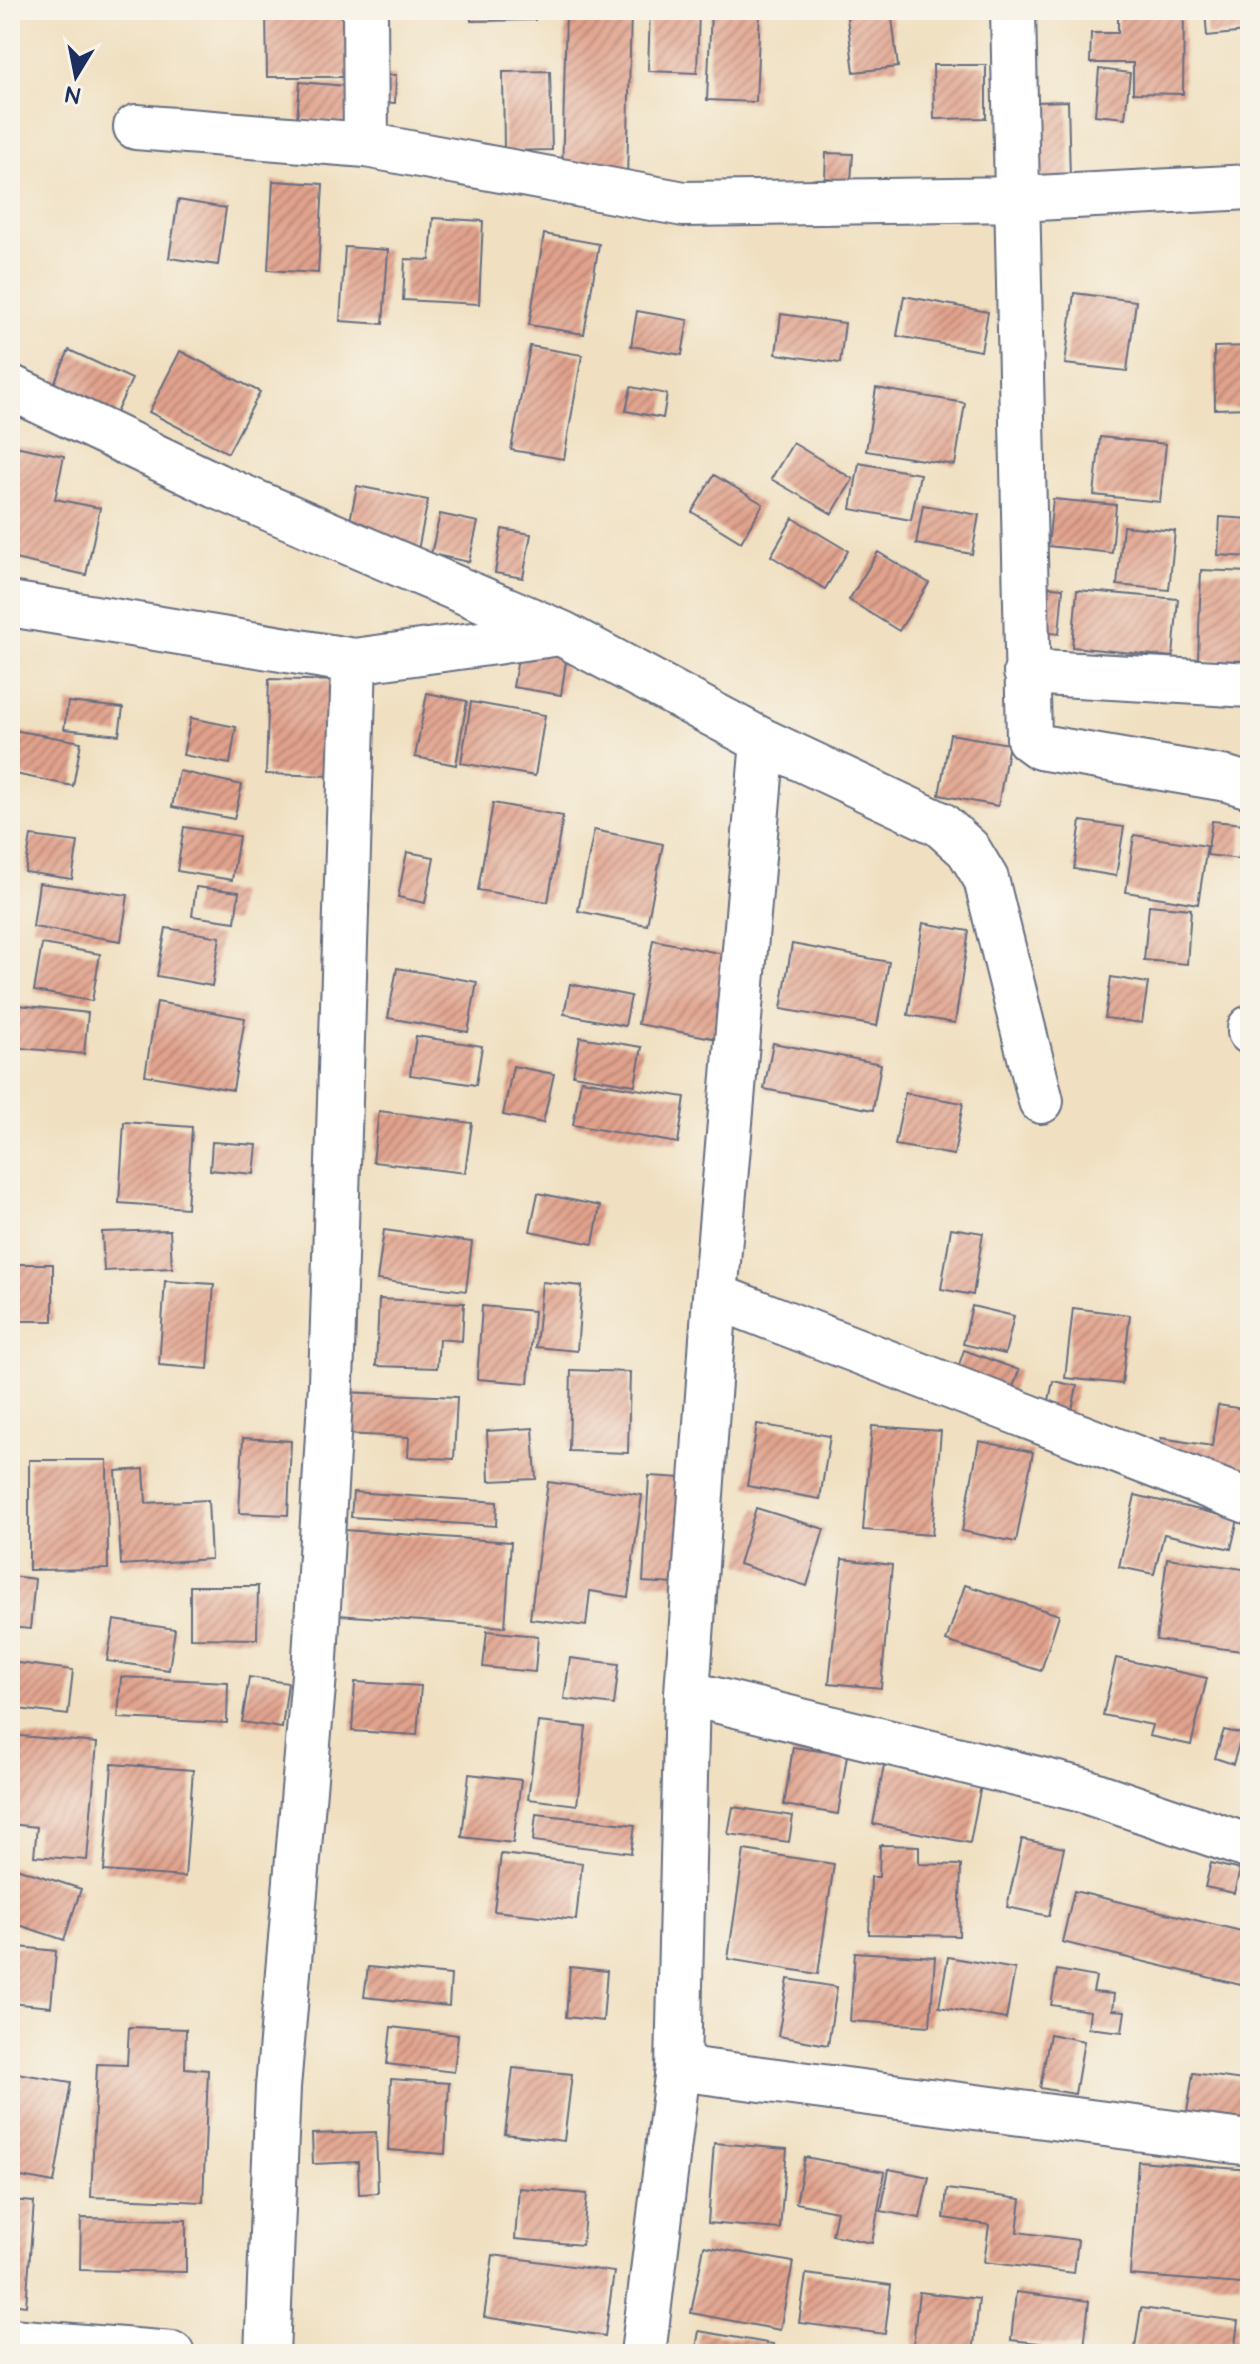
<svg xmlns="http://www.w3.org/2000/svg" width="1260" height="2364" font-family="'Architects Daughter',sans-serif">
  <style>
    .building { fill: url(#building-hatch) }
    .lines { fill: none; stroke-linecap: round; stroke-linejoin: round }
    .minor-casing { stroke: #666d81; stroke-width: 48 }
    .minor { stroke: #fff; stroke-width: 44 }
  </style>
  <defs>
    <pattern id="building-hatch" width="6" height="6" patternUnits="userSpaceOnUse" patternTransform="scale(2)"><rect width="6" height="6" fill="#e1a28c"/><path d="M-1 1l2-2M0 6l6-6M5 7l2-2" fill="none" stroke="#b68476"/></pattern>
  </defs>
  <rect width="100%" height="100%" fill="#f7f3e8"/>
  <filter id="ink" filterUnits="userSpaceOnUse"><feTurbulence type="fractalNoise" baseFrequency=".0125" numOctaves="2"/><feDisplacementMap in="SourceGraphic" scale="16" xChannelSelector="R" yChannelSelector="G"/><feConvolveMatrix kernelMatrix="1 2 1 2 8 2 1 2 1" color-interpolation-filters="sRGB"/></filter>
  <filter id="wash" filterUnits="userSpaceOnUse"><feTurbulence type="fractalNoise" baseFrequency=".006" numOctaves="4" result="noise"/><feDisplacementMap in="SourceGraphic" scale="32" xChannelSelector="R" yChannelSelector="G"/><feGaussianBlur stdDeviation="1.8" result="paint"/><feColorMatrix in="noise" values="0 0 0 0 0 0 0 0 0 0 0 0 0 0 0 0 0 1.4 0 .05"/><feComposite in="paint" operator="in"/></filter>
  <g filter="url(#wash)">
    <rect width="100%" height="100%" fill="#f0e0c1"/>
    <g id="blocks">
      <path class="building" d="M 266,10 L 355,10 L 355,77 L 267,77 Z
        M 471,10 L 535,10 L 535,20 L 471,21 Z
        M 566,10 L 631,10 L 627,179 L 562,178 Z
        M 650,10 L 699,10 L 697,73 L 648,71 Z
        M 711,10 L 760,10 L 756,102 L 707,100 Z
        M 846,10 L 891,10 L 898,67 L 854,72 Z
        M 1118,10 L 1184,10 L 1183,94 L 1133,93 L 1133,63 L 1090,63 L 1091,33 L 1118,33 Z
        M 1205,10 L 1244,10 L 1246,32 L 1207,36 Z
        M 933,65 L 986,65 L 986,118 L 934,119 Z
        M 1099,69 L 1130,73 L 1125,118 L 1095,115 Z
        M 550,71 L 552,150 L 504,151 L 503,72 Z
        M 373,75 L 396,75 L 395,103 L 372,102 Z
        M 300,82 L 357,87 L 354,124 L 297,119 Z
        M 1068,101 L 1070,179 L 1037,179 L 1035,102 Z
        M 826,153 L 853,154 L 851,180 L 825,178 Z
        M 273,181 L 323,184 L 318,273 L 268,270 Z
        M 178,200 L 226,208 L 218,265 L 169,258 Z
        M 433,218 L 483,221 L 479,304 L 403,300 L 405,259 L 430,260 Z
        M 544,234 L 599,244 L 584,334 L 529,325 Z
        M 345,247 L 388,250 L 383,324 L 340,321 Z
        M 1074,293 L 1136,301 L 1127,371 L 1065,364 Z
        M 904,296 L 988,312 L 981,351 L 897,336 Z
        M 637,311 L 688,320 L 682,355 L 631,346 Z
        M 781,314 L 845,323 L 840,363 L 776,354 Z
        M 530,346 L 582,355 L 564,459 L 511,450 Z
        M 1250,346 L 1250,408 L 1215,409 L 1214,347 Z
        M 69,350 L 132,379 L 115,415 L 53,386 Z
        M 180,351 L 260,392 L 228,453 L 149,412 Z
        M 631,387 L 667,394 L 663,418 L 626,411 Z
        M 876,388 L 965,403 L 955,465 L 866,451 Z
        M 1100,437 L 1166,444 L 1160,502 L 1094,495 Z
        M 793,443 L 853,479 L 832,514 L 771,479 Z
        M 10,445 L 64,456 L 55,499 L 100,508 L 86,575 L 10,558 Z
        M 859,463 L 920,474 L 911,520 L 851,509 Z
        M 714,475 L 763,504 L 741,542 L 692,512 Z
        M 357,486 L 428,500 L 418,550 L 347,536 Z
        M 1053,499 L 1116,505 L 1112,553 L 1048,546 Z
        M 923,505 L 979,515 L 972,554 L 916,544 Z
        M 440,514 L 478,522 L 469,562 L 431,554 Z
        M 1220,517 L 1250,519 L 1250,557 L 1218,555 Z
        M 793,518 L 848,551 L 825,589 L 771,556 Z
        M 1123,526 L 1175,531 L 1169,590 L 1117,585 Z
        M 502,529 L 531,534 L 523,578 L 495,573 Z
        M 878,552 L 929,583 L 899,631 L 849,600 Z
        M 1201,570 L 1250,572 L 1250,661 L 1198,660 Z
        M 1037,586 L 1063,588 L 1059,634 L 1034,631 Z
        M 1077,590 L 1178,599 L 1173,657 L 1072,647 Z
        M 520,648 L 567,655 L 561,695 L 513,687 Z
        M 269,679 L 338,681 L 334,776 L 266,774 Z
        M 427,693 L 467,701 L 456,765 L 415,757 Z
        M 68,702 L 123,708 L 119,735 L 64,729 Z
        M 471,702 L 545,715 L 535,776 L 461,763 Z
        M 191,718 L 236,727 L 230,764 L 183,755 Z
        M 13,730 L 81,742 L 73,786 L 10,773 Z
        M 950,734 L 1009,744 L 998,806 L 939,795 Z
        M 179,771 L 242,785 L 234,819 L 172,807 Z
        M 493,803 L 563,816 L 548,902 L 478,890 Z
        M 1081,821 L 1124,827 L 1116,876 L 1074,869 Z
        M 1212,821 L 1243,824 L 1239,859 L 1207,855 Z
        M 184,827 L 239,836 L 232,880 L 177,871 Z
        M 594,830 L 663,844 L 647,925 L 578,911 Z
        M 1134,835 L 1207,846 L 1198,904 L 1126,892 Z
        M 31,836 L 78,842 L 72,879 L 25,872 Z
        M 407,852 L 434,857 L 425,903 L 398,897 Z
        M 39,883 L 128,895 L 121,941 L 33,927 Z
        M 196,887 L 239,892 L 235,922 L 192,916 Z
        M 1149,905 L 1191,909 L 1187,964 L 1144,960 Z
        M 923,923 L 969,931 L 955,1023 L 908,1015 Z
        M 166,928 L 220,937 L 212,986 L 157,976 Z
        M 653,940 L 734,956 L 718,1039 L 638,1024 Z
        M 42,944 L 100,954 L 92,1001 L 34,991 Z
        M 792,944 L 889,962 L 877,1026 L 781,1009 Z
        M 397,968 L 477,982 L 468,1032 L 388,1018 Z
        M 1111,977 L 1148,983 L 1142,1023 L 1105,1018 Z
        M 570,984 L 631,996 L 625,1026 L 564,1014 Z
        M 157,1002 L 245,1018 L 233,1090 L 145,1075 Z
        M 10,1004 L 88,1013 L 84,1054 L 10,1047 Z
        M 416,1036 L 482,1046 L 476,1085 L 410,1075 Z
        M 580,1037 L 642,1047 L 635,1085 L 573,1075 Z
        M 773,1043 L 881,1064 L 873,1110 L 764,1089 Z
        M 513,1066 L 554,1074 L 543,1123 L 503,1115 Z
        M 581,1080 L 685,1097 L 678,1143 L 573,1125 Z
        M 905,1093 L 963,1103 L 954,1155 L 895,1145 Z
        M 379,1111 L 472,1123 L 465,1173 L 373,1162 Z
        M 124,1122 L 192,1127 L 187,1208 L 119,1203 Z
        M 212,1142 L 257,1145 L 254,1174 L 210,1170 Z
        M 538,1193 L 600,1206 L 593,1244 L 530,1231 Z
        M 951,1228 L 983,1233 L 973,1295 L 941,1289 Z
        M 170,1230 L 172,1268 L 104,1271 L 102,1232 Z
        M 384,1230 L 472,1242 L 466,1291 L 377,1280 Z
        M 10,1264 L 53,1264 L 53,1321 L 10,1321 Z
        M 165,1281 L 214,1284 L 208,1369 L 159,1365 Z
        M 542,1282 L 582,1286 L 577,1351 L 536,1347 Z
        M 379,1299 L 464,1303 L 462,1341 L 439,1339 L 437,1368 L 376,1366 Z
        M 482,1306 L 534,1311 L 528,1383 L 477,1379 Z
        M 972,1306 L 1014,1316 L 1005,1354 L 963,1344 Z
        M 1073,1308 L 1130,1315 L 1122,1384 L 1065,1378 Z
        M 964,1350 L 1019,1370 L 1008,1402 L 953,1383 Z
        M 571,1370 L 630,1372 L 628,1453 L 569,1451 Z
        M 1053,1381 L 1077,1386 L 1069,1425 L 1045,1420 Z
        M 343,1392 L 457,1397 L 454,1459 L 408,1457 L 409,1437 L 342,1434 Z
        M 1218,1405 L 1250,1410 L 1250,1444 L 1245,1477 L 1156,1462 L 1161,1438 L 1212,1446 Z
        M 757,1424 L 830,1436 L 820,1499 L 747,1486 Z
        M 872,1426 L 941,1431 L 932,1535 L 863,1530 Z
        M 533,1428 L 536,1479 L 489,1481 L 487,1431 Z
        M 243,1438 L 291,1441 L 288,1515 L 239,1513 Z
        M 979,1441 L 1033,1452 L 1016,1542 L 962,1531 Z
        M 29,1460 L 107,1460 L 108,1569 L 29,1570 Z
        M 144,1469 L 146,1503 L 208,1500 L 211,1559 L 121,1565 L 116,1471 Z
        M 649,1476 L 699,1479 L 692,1585 L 643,1582 Z
        M 548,1482 L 642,1495 L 628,1597 L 590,1591 L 586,1626 L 530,1619 Z
        M 353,1492 L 497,1502 L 496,1526 L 351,1517 Z
        M 1135,1495 L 1238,1519 L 1231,1549 L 1164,1534 L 1154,1574 L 1119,1567 Z
        M 756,1508 L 824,1529 L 807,1586 L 739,1564 Z
        M 344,1530 L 511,1542 L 505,1627 L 338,1615 Z
        M 1167,1558 L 1250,1570 L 1250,1652 L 1156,1640 Z
        M 842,1559 L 892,1565 L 881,1688 L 829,1683 Z
        M 10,1576 L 35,1579 L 30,1629 L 10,1627 Z
        M 965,1585 L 1059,1615 L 1041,1671 L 946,1641 Z
        M 190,1586 L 258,1586 L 257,1639 L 190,1638 Z
        M 114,1620 L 175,1629 L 169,1670 L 107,1661 Z
        M 487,1631 L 538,1636 L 535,1672 L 483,1667 Z
        M 570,1658 L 619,1664 L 614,1705 L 564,1699 Z
        M 1116,1658 L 1207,1678 L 1191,1745 L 1149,1736 L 1152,1725 L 1103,1715 Z
        M 10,1662 L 73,1670 L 68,1715 L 10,1708 Z
        M 121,1677 L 228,1682 L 227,1723 L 118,1718 Z
        M 249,1677 L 288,1683 L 282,1728 L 242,1722 Z
        M 355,1682 L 421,1686 L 417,1735 L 352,1731 Z
        M 538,1722 L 586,1727 L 577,1805 L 528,1799 Z
        M 1224,1730 L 1242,1734 L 1233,1764 L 1215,1758 Z
        M 10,1735 L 97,1743 L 87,1860 L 34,1856 L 37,1827 L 10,1824 Z
        M 793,1747 L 847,1755 L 838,1814 L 784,1805 Z
        M 112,1764 L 193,1770 L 185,1877 L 104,1871 Z
        M 884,1765 L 981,1785 L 970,1843 L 873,1824 Z
        M 469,1774 L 521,1780 L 513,1843 L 462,1837 Z
        M 733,1807 L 793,1816 L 789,1842 L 728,1834 Z
        M 536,1814 L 635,1825 L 631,1853 L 533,1841 Z
        M 1022,1839 L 1064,1848 L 1049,1916 L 1007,1907 Z
        M 880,1845 L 919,1846 L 919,1864 L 961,1865 L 959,1936 L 869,1934 L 871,1877 L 879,1877 Z
        M 744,1850 L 834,1864 L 818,1974 L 728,1959 Z
        M 501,1854 L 582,1863 L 576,1920 L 494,1911 Z
        M 1211,1863 L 1240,1870 L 1234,1893 L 1205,1887 Z
        M 10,1866 L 81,1889 L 64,1940 L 10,1922 Z
        M 1074,1891 L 1250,1933 L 1249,1987 L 1062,1942 Z
        M 10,1946 L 56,1951 L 51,2007 L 10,2003 Z
        M 855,1952 L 935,1957 L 930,2026 L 850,2021 Z
        M 948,1957 L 1015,1969 L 1006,2019 L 939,2007 Z
        M 368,1967 L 451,1975 L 449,2006 L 364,1997 Z
        M 570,1967 L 607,1971 L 603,2021 L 566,2017 Z
        M 1057,1970 L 1096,1977 L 1093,1992 L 1114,1994 L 1112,2010 L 1125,2011 L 1122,2032 L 1088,2028 L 1090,2011 L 1051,2005 Z
        M 788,1979 L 837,1987 L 828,2045 L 778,2036 Z
        M 129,2027 L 186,2029 L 185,2068 L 208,2070 L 203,2202 L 91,2197 L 97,2064 L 127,2065 Z
        M 391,2027 L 458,2035 L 454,2072 L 387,2064 Z
        M 1050,2034 L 1084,2041 L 1075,2094 L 1040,2088 Z
        M 513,2068 L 572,2074 L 564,2141 L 505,2134 Z
        M 10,2072 L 71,2082 L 54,2183 L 10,2175 Z
        M 1193,2073 L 1250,2081 L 1250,2128 L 1186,2119 Z
        M 391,2079 L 449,2083 L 445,2154 L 388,2150 Z
        M 376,2132 L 378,2193 L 359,2194 L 358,2162 L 313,2164 L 312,2134 Z
        M 714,2143 L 787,2149 L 780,2229 L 708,2223 Z
        M 805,2157 L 885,2172 L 872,2243 L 832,2235 L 837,2211 L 796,2203 Z
        M 1138,2161 L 1250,2170 L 1250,2209 L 1246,2209 L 1246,2223 L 1250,2223 L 1250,2252 L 1242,2251 L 1241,2284 L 1130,2275 Z
        M 889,2169 L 929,2177 L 920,2218 L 881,2211 Z
        M 519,2188 L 587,2194 L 582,2245 L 515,2239 Z
        M 947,2189 L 1021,2199 L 1017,2232 L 1078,2240 L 1074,2273 L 984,2262 L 989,2225 L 944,2218 Z
        M 10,2200 L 34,2202 L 26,2306 L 10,2304 Z
        M 81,2218 L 186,2220 L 186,2272 L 80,2270 Z
        M 704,2246 L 793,2262 L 780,2330 L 691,2313 Z
        M 493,2255 L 614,2272 L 605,2336 L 484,2317 Z
        M 806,2274 L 891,2285 L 885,2334 L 799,2323 Z
        M 919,2292 L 979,2299 L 973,2354 L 912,2354 Z
        M 1016,2292 L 1089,2301 L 1084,2348 L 1011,2340 Z
        M 1141,2308 L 1238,2321 L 1234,2354 L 1134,2354 Z
        M 699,2331 L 773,2344 L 771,2354 L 695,2354 Z"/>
    </g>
  </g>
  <g filter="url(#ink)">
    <use href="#blocks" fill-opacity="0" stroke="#666d81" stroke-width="2"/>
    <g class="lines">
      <g class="minor-casing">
        <path id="minor" d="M 365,10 L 366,145
          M 1013,10 L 1029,739 L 1040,747 L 1227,779 L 1250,786
          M 136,127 L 366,145 L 684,204 L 1017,199 L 1250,187
          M 10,387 L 217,486 L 561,633 L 763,741 L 940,824 L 968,849 L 986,879 L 1041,1101
          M 10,604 L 354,661 L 561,633
          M 1026,672 L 1250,685
          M 1250,1028 L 1250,1032
          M 715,1296 L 1250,1502
          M 687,1693 L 1082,1790 L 1250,1847
          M 678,2068 L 1250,2143
          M 10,2341 L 172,2354
          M 267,2354 L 278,2087 L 314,1675 L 331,1383 L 354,661
          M 643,2354 L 678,2068 L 687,1693 L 715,1296 L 763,741"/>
      </g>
      <use href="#minor" class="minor"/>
    </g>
  </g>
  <rect width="1260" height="2364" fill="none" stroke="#f7f3e8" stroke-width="40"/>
  <g transform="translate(76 76) rotate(190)" stroke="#f7f3e8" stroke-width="6" paint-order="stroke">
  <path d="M0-6L14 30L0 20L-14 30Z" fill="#1b2f5e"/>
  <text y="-12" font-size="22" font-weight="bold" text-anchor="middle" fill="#1b2f5e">N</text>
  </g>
</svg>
